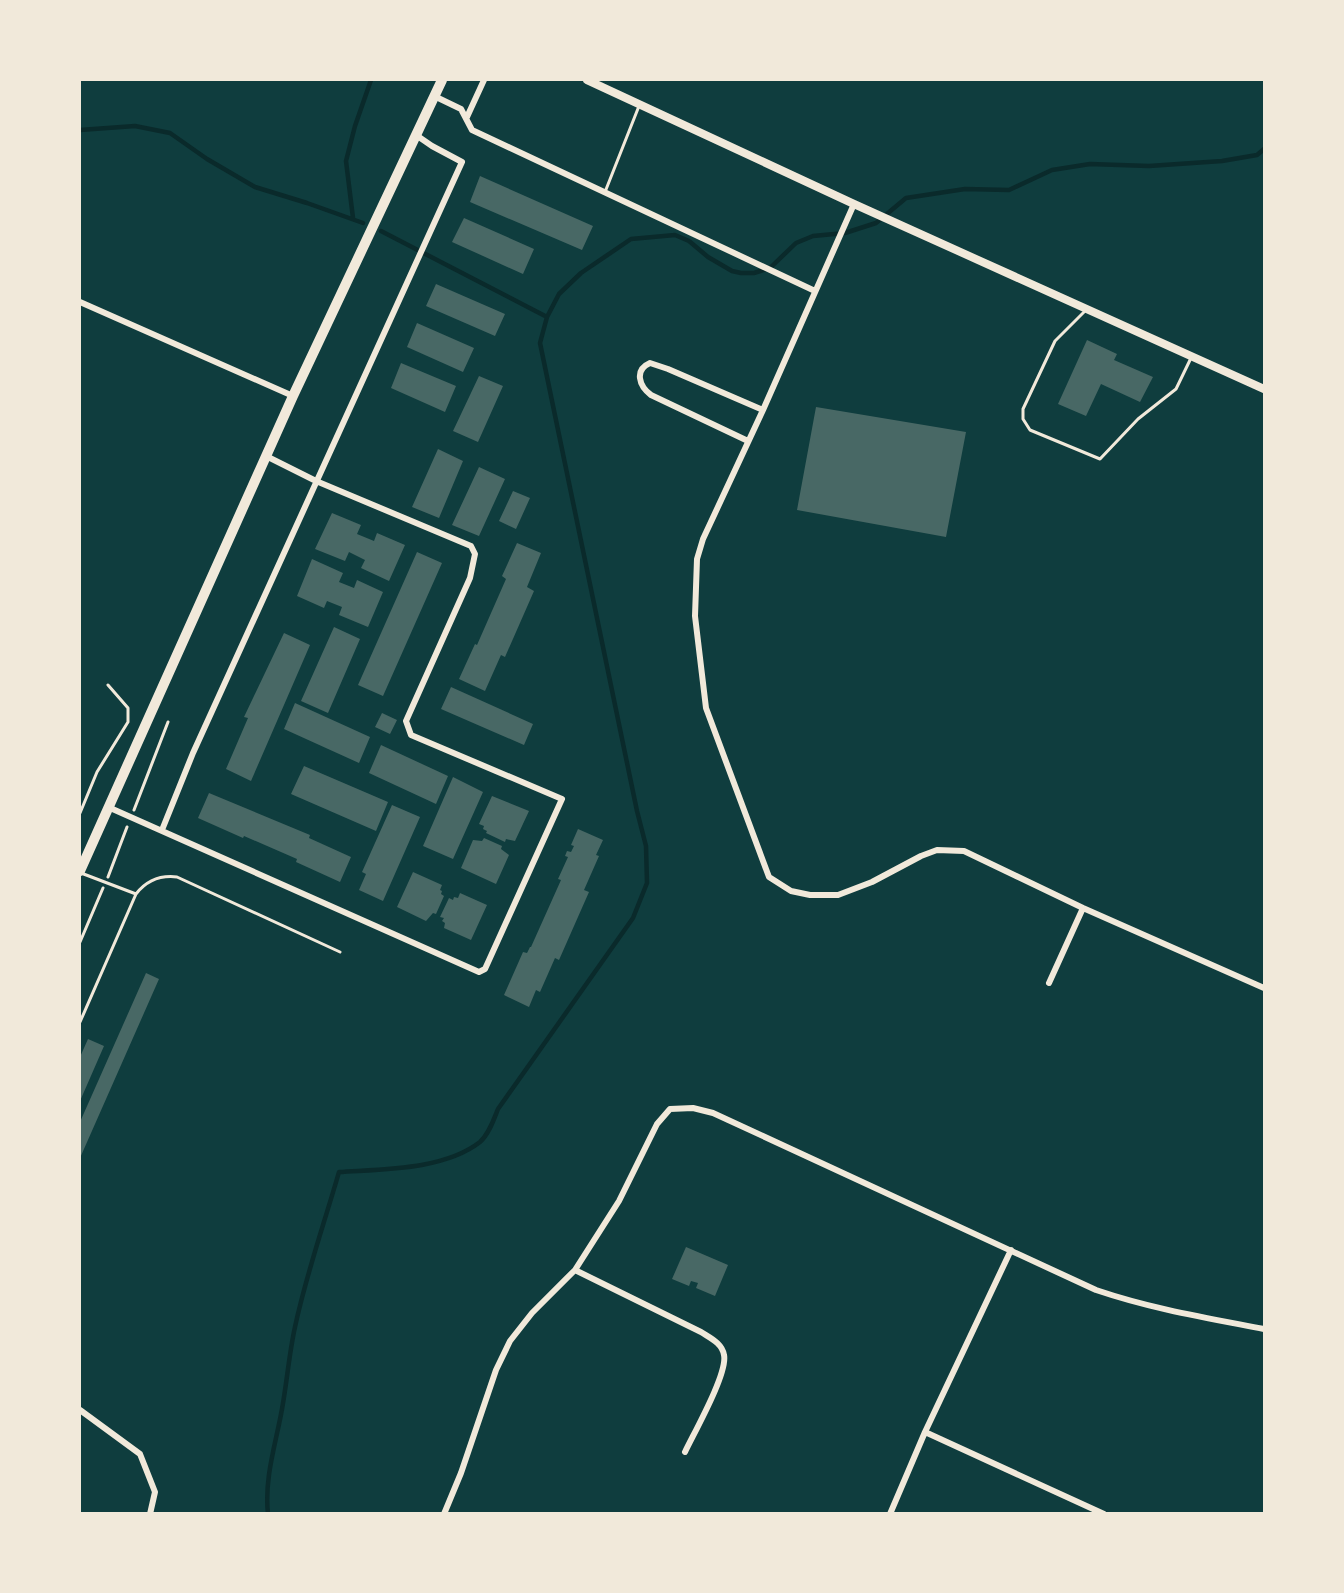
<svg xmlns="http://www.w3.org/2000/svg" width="1344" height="1593" font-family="'Alegreya Sans',sans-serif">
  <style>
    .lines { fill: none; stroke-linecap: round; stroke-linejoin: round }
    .stream { stroke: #0a2a2b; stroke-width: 4.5 }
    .building { fill: #486865 }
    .path { stroke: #f1e9da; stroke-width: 3 }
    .service { stroke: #f1e9da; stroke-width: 3 }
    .minor { stroke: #f1e9da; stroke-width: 6 }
    .tertiary { stroke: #f1e9da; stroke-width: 8 }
    .primary { stroke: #f1e9da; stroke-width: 10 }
  </style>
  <rect width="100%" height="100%" fill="#0f3d3e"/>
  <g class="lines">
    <path class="stream" d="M 80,130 L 135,126 L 170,133 L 207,159 L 255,187 L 307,203 L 363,223
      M 353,218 L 346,161 L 355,126 L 371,80
      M 381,231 L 547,317
      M 268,1514 C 264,1478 276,1443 282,1409 C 287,1382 289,1354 295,1327 C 306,1275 324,1224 339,1172 C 383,1169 444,1170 480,1142 C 489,1134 494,1119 498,1109 L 633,918 L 647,883 L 646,846 L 637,811 L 540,343 L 547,317 L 559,294 L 581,273 L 631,239 L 675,235 L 689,241 L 708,257 L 732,271 L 741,273 L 754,273 L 770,268 L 796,243 L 813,236 L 845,233 L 876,223 L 906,198 L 965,189 L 1009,190 L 1052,170 L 1090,164 L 1149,166 L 1222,161 L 1257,155 L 1264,149"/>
  </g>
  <path class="building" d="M 480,176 L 593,226 L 582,250 L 470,202 Z
    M 464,218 L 534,249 L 523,274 L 452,242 Z
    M 436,284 L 505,314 L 495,336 L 426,306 Z
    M 417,323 L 474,348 L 463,372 L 407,347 Z
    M 1087,340 L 1117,354 L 1114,360 L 1153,377 L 1140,402 L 1101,384 L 1086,416 L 1058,404 Z
    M 401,363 L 456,386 L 445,412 L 391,388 Z
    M 479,376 L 503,386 L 478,442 L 453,431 Z
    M 816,407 L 966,432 L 946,537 L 797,510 Z
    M 438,449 L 463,461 L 439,518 L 412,507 Z
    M 479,467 L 505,479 L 479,536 L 452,525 Z
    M 513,491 L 530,498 L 516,529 L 499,521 Z
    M 332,513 L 361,525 L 357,534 L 374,541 L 377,533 L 405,545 L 389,581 L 361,568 L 365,560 L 349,552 L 345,561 L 315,549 Z
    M 517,543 L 541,553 L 527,587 L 534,591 L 505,657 L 501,655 L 485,691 L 459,679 L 475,644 L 477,645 L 506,579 L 502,576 Z
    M 417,552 L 442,563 L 383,696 L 358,685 Z
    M 312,559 L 343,573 L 339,582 L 354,588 L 357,580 L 383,592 L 368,627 L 339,615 L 342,607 L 327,601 L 324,608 L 297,596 Z
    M 334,627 L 360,639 L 328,713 L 301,701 Z
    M 284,633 L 310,645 L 251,781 L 226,769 L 248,718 L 244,717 Z
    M 451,687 L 533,724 L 524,745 L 441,709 Z
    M 295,703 L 370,737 L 359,763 L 284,729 Z
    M 382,713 L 397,720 L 390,734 L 375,727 Z
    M 381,745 L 448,776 L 436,804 L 369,773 Z
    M 304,766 L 388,802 L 376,831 L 291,794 Z
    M 453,777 L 483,792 L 453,859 L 423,846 Z
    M 209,793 L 310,835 L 309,838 L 351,857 L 340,882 L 296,862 L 297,859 L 244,836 L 243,838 L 198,818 Z
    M 492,796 L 529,811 L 515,841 L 506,839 L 505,842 L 486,833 L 487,831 L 483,829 L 484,826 L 479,824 Z
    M 392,805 L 420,817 L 383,901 L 359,890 L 366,874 L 362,872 Z
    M 578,829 L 603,840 L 596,855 L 599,856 L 584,890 L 589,892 L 559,960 L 555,958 L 540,992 L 536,990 L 529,1007 L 504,995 L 523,952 L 527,953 L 530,947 L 531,947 L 561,880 L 558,879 L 568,857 L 565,856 L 567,851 L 571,852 L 574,846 L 571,845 Z
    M 484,838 L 502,846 L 501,849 L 509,855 L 496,884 L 461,868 L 473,840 L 482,841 Z
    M 413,872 L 442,885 L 440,890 L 442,891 L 441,894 L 444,896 L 436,914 L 433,913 L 426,921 L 397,907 Z
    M 460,893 L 487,905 L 471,940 L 444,928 L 445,923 L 442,921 L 444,918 L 440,917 L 449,898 L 453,900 L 454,897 L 458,898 Z
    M 146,973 L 159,979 L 80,1158 L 80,1122 Z
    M 88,1039 L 104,1046 L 80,1101 L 80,1057 Z
    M 686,1247 L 728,1265 L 715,1296 L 696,1288 L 698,1283 L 691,1281 L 689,1286 L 672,1279 Z"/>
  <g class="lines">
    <path class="path" d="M 134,810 L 168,722
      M 80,813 L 97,772 L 128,722 L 128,708 L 108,685
      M 108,877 L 127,827
      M 80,942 L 103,888"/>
    <path class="service" d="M 605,192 L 639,106
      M 1086,310 L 1055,341 L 1023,409 L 1023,419 L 1030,430 L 1100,459 L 1138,419 L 1176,389 L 1191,358
      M 81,873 L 136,894 C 147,880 160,875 177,877 L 340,952
      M 80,1022 L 136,894"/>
    <path class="minor" d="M 434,96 L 461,109 L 472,130 L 815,291
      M 467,117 L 484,80
      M 854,204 L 763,410 L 703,539 L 697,559 L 695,616 L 706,708 L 769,877 L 791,891 L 810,895 L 838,895 L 872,882 L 921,856 L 937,850 L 964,851 L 1083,908 L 1264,988
      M 80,302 L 293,396
      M 748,441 L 651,395 C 639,386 634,370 650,363 L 668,369 L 763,410
      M 108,807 L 479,972 L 485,969 L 562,799 L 411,735 L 406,721 L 470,578 L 475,554 L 471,546 L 316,481 L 266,456
      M 162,830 L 193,753 L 462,162 L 432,146 L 416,135
      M 1049,983 L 1083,908
      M 575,1270 L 701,1332 C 710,1338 722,1343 724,1355 C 728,1373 694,1433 685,1452
      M 80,1410 L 140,1454 L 155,1492 L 150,1514
      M 925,1432 L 1104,1514
      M 444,1514 L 461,1473 L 496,1370 L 510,1341 L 532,1313 L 575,1270 L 619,1201 L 657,1124 L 670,1109 L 693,1108 L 713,1113 L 1096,1290 C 1152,1309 1207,1318 1264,1329
      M 890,1514 L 925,1432 L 1011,1250"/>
    <path class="tertiary" d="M 587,80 L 854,204 L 1264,389"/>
    <path class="primary" d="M 80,871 L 293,396 L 442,80"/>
  </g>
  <rect width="1344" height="1593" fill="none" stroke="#f1e9da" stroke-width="162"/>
</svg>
